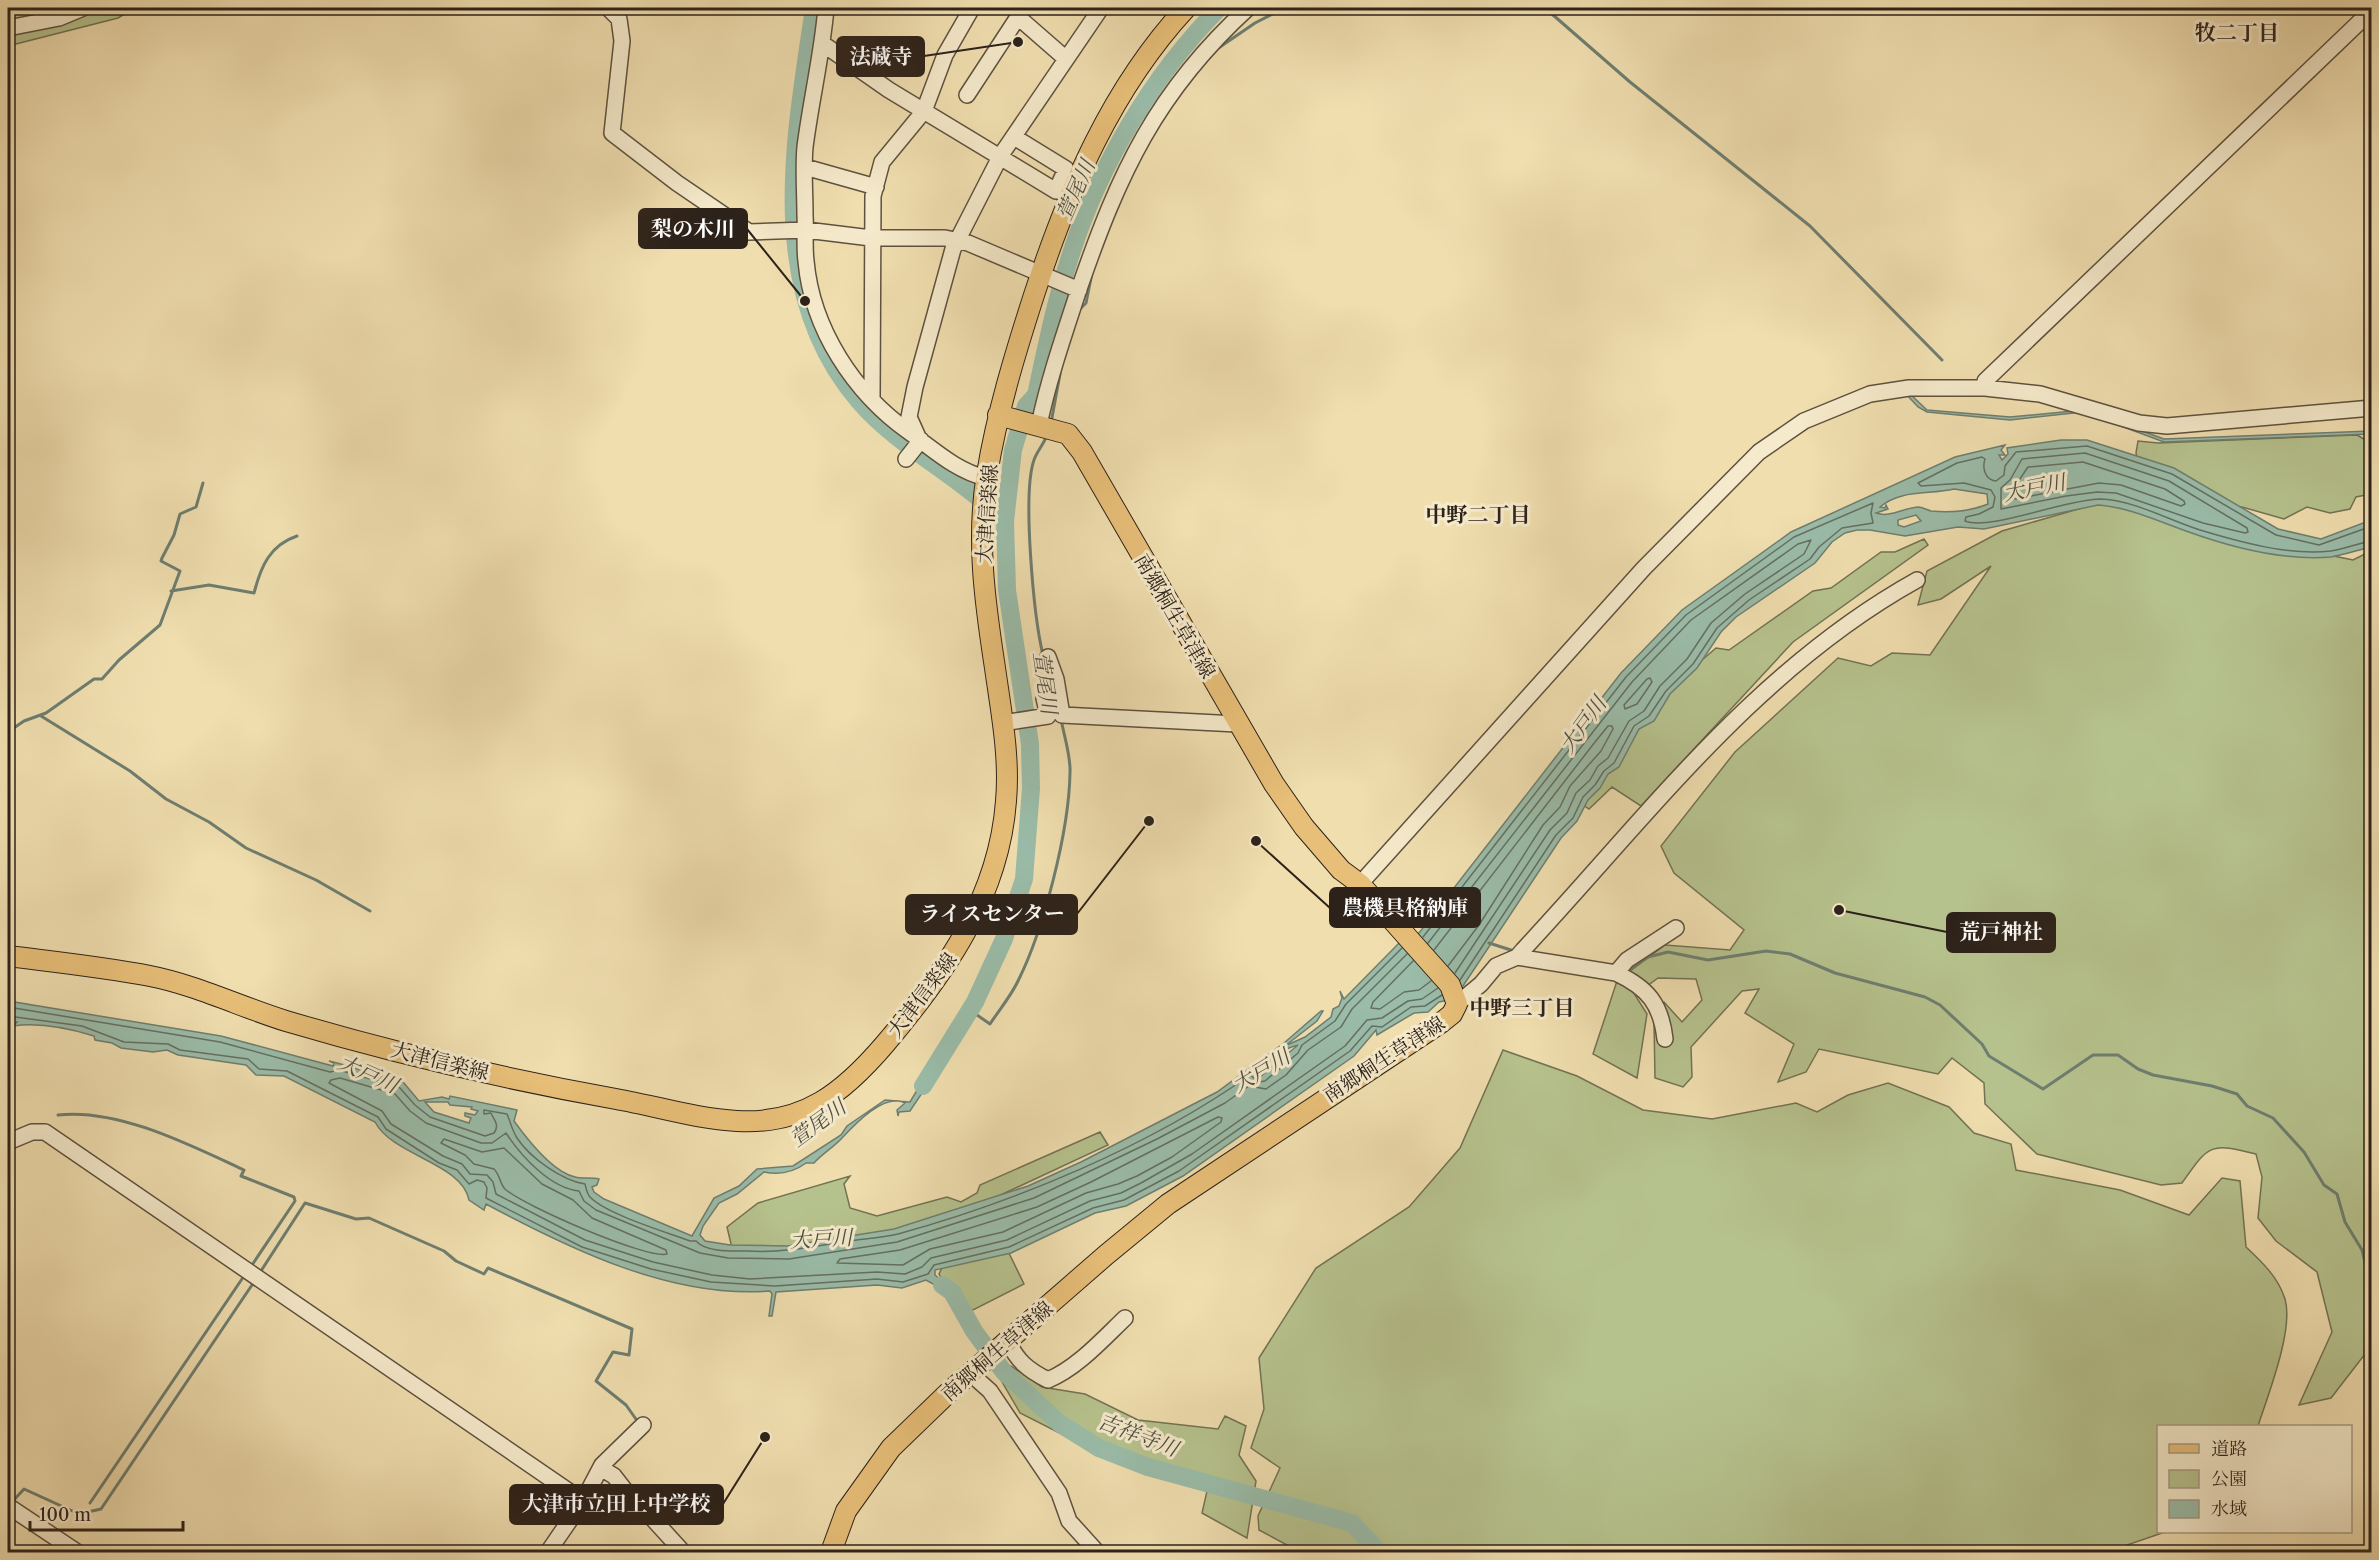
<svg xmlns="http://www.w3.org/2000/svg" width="2379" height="1560" font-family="'Libre Caslon Text','Noto Serif JP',serif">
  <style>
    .green { fill: #b6c28d; stroke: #727254; stroke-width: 1.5 }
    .water { fill: #9abca9; stroke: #6e7e70; stroke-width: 1.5; fill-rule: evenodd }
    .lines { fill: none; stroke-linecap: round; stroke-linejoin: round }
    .shore { stroke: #646f62; stroke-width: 1.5 }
    .stream { stroke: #6e7e70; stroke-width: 3 }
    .river { stroke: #9abca9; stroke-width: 18 }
    .minor-casing { stroke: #5e513f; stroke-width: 18 }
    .major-casing { stroke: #2d221a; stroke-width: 22 }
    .minor { stroke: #f5eacb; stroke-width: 15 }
    .major { stroke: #e8bf78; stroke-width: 20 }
    .labels { text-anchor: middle; stroke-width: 6; stroke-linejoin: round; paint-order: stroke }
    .street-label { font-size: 20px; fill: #2d221a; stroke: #f5eacb }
    .neighbourhood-label { font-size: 21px; font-weight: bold; fill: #2d221a; stroke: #f5eacb }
    .water-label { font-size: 21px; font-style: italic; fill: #4e5045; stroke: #f5eacb }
    .leader { fill: none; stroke: #2d221a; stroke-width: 2 }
    .callout-dot { fill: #2d221a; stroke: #f5eacb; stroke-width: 2 }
    .callout { fill: #2d221a; stroke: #2d221a; stroke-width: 2 }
    .callout-label { font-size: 21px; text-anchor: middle; font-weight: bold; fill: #fff }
  </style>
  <rect width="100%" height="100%" fill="#f0deaf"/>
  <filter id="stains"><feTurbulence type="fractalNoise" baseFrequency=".00333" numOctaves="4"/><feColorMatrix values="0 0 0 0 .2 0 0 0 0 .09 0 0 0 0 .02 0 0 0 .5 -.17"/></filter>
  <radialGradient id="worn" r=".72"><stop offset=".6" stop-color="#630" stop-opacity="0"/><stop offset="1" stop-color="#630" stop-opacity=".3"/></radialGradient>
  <path class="green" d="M 8,8 L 135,8 L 118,18 L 8,46 Z
    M 2357,435 L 2369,442 L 2371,494 L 2356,497 L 2350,509 L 2330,513 L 2307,507 L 2284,519 L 2242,507 L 2223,507 L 2138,463 L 2136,453 L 2138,441 L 2158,443 Z
    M 2106,501 L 2184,525 L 2353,560 L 2371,551 L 2372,1345 L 2331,1398 L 2299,1405 L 2332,1332 L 2317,1272 L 2276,1241 L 2258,1218 L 2262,1177 L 2256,1154 C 2209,1142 2209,1145 2182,1183 L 2161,1185 L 2037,1154 L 1985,1104 L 1984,1083 L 1952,1058 L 1938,1074 L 1819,1049 L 1806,1072 L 1778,1082 L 1794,1044 L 1745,1013 L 1759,989 L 1742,991 L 1691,1047 L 1692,1077 L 1683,1087 L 1655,1078 L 1654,1023 L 1664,1002 L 1682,1022 L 1702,1000 L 1696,979 L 1658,978 L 1635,995 L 1647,1014 L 1637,1078 L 1593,1054 L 1617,981 L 1665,945 L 1730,950 L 1744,930 L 1674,873 L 1661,846 L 1735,752 L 1838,658 L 1871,666 L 1892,653 L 1930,655 L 1991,566 L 1941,599 L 1918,605 L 1927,571 L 2002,531 Z
    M 1924,539 L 1928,545 L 1793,642 L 1641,806 L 1612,787 L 1589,809 L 1579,802 L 1680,679 L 1716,648 L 1729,650 L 1813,591 L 1831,588 L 1881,552 L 1895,552 Z
    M 1503,1050 L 1577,1076 L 1643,1110 L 1712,1119 L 1796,1103 L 1817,1112 L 1848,1095 L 1888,1083 L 1949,1107 L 1974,1133 L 2011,1144 L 2016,1170 L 2120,1190 L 2189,1215 L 2222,1178 L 2240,1181 L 2246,1247 C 2262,1262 2278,1277 2285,1299 C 2294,1329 2268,1395 2258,1426 L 2158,1426 L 2158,1532 L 2165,1532 L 2124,1546 L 2123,1552 L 1300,1552 L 1259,1530 L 1258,1516 L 1280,1468 L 1251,1448 L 1264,1409 L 1259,1358 L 1316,1268 L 1409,1207 L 1460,1148 Z
    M 1100,1132 L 1108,1145 L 990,1200 L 896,1231 L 787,1249 L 732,1248 L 727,1227 L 758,1203 L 850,1176 L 844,1184 L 850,1208 L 877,1216 L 947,1197 L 961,1202 L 977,1193 L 980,1185 Z
    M 1007,1249 L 1024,1284 L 971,1311 L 954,1302 L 939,1274 L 945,1262 Z
    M 1011,1366 L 1042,1387 L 1085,1394 L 1138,1420 L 1218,1429 L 1225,1416 L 1246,1426 L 1239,1455 L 1256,1481 L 1247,1538 L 1202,1513 L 1210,1478 L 1097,1452 L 1020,1413 L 1001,1380 Z"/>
  <path class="water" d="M 1910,394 L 1927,410 L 2010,417 L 2084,410 L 2164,439 L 2371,431 L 2371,434 L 2164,442 L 2083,412 L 2010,420 L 1927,412 L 1918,407 L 1907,395 Z
    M 2061,440 L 2087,440 L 2174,468 L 2278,529 L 2321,539 L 2371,520 L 2371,547 C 2358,550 2344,555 2331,557 C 2284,561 2230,547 2186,531 C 2158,521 2128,507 2098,505 L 1984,529 L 1958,527 L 1905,536 L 1870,530 L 1857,530 L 1845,533 L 1832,542 L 1815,563 L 1736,617 L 1721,632 L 1697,668 L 1670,694 L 1654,721 L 1639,729 L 1619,767 L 1608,774 L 1600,788 L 1588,800 L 1577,821 L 1561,838 L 1463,986 L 1449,1000 L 1439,1002 L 1428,1012 L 1414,1013 L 1377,1035 L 1376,1030 L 1354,1056 L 1183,1176 L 1126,1206 L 1095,1213 L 1011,1253 L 935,1270 L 935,1275 L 954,1292 L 960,1303 L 948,1292 L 926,1280 L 902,1288 L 877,1285 L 776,1292 L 772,1316 L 769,1316 L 772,1294 L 770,1291 C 672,1299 570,1249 486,1204 L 484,1210 L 469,1200 C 462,1163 393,1156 375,1122 L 284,1076 L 256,1075 L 246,1065 L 178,1055 L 167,1050 L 153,1052 L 121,1048 L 112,1043 L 95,1040 L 94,1036 C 68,1028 40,1022 13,1026 L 17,1022 L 8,1022 L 8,1001 L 221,1036 L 333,1066 L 334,1063 L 329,1061 L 337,1063 L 403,1082 L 419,1101 L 442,1097 L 449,1099 L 450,1096 L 517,1110 L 514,1121 C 527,1139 552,1172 575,1177 C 582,1179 591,1177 599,1179 L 597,1185 L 592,1187 L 594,1192 L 604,1199 L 692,1236 L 714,1198 L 739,1186 L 757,1169 L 793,1166 L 841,1135 L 847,1126 L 885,1100 L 910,1102 L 937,1057 L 936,1072 L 910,1111 L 899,1112 L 898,1116 L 897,1110 L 905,1103 C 885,1092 855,1124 842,1138 C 834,1147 823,1153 814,1163 L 806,1163 C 794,1172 779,1175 764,1172 L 737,1194 L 719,1203 L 703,1226 L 700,1235 L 705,1241 L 730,1245 L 787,1246 L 894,1229 L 1028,1186 L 1081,1162 L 1217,1092 L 1284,1043 L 1321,1011 L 1323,1011 L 1317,1021 L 1285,1046 L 1305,1037 L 1331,1017 L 1333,1009 L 1339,1006 L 1342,998 L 1340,991 L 1344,999 L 1399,943 L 1419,933 L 1621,673 L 1682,610 L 1791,532 L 1955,457 L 2005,445 L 2001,450 L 2005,455 L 1999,455 L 2002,460 L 2008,454 L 2007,448 ZM 1954,489 L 1987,494 L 1988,504 C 1971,511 1950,513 1931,511 C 1927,510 1922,507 1918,507 C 1903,508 1890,518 1876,513 L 1888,509 L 1886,505 L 1885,508 L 1880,507 C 1901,489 1929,495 1954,489 ZM 1916,515 L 1921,521 L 1904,527 L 1898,525 L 1898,520 ZM 1298,1045 L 1261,1076 L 1259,1075 C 1269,1060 1281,1049 1298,1045 ZM 425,1102 L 448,1102 L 450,1105 L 472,1107 L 471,1109 L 478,1111 L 475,1115 L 465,1113 L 465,1116 L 471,1118 L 469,1123 L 434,1112 Z"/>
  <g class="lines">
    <path class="shore" d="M 2085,453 L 2169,481 L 2247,528 L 2248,532 L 2245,533 L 2203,523 L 2116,493 L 2097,492 L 2066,496 L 2001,509 L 2001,488 L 2010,480 L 2022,459 Z
      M 2083,462 L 2165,489 L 2184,501 L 2185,504 L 2181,506 L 2121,485 L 2099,483 L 2015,499 L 2012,497 L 2011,492 L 2028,467 Z
      M 2372,526 L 2319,545 L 2276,535 L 2172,474 L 2087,446 L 2016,452 L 2005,466 L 2004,475 L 1996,481 C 1985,480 1982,468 1985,459 L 1982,457 L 1957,463 L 1918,483 L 1921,486 L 1964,483 L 1991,490 L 1995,497 L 1993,507 L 1979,514 L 1966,517 L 1965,521 C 1990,531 2066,499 2100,499 C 2134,500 2168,520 2200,530 C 2240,542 2289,556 2331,551 C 2345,549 2358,543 2372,541
      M 1647,679 L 1650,678 L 1652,682 L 1637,704 L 1625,709 L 1624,705 Z
      M 1423,937 L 1626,677 L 1686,615 L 1794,537 L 1873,503 L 1871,513 L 1873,523 L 1842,528 L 1819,547 L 1810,559 L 1749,600 L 1717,628 L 1693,664 L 1666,691 L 1649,716 L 1634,726 L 1614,763 L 1604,771 L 1595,785 L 1583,797 L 1573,818 L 1556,835 L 1460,980
      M 1428,943 L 1632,682 L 1691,620 L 1798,544 L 1811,540 L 1804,554 L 1745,594 L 1711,623 L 1687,659 L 1660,686 L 1644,711 L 1629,721 L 1608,758 L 1598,766 L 1590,780 L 1576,793 L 1567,813 L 1550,830 L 1455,973
      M 1434,950 L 1595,742 L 1608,726 L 1612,726 L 1613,729 L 1601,751 L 1570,786 L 1560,807 L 1543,825 L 1479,925 L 1448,966
      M 1407,954 L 1352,1009 L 1341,1027 L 1308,1050 L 1286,1075 L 1266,1089 L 1249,1086 L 1225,1103 L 1157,1139 L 1034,1198 L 897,1242 L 789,1259 L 728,1258 L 700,1253 L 596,1210 L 584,1201 L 579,1191 C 550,1188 521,1156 506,1133 L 492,1143 L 481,1143 L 426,1123 L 410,1111 L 395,1094 L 340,1078 L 331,1080 L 329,1083 L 382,1111 L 391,1124 L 443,1156 L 462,1164 L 470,1174 L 487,1175 L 493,1182 L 496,1194 L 585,1240 L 653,1262 L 712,1275 L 750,1279 L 877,1272 L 905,1274 L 922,1267 L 931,1258 L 1007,1240 L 1090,1201 L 1121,1193 L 1141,1183 L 1192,1154 L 1345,1046 L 1367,1020 L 1382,1018 L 1408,1001 L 1422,999 L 1438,988
      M 1413,961 L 1373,1002 L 1371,1008 L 1380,1009 L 1404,992 L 1419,990 L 1431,981
      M 8,1007 L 220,1042 L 330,1072 L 339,1070 L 399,1087 L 415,1105 L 430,1117 L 485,1136 L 494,1133 C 500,1125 494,1120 491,1113 L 484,1114 L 484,1110 L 507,1114 C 510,1121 512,1130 517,1138 C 530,1158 563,1181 585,1184 C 586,1188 587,1194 590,1197 C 606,1214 666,1232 690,1241 L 696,1241 C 707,1253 733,1251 748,1251 C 781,1253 811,1247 843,1242 C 861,1239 880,1238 898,1234 C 1015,1202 1150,1146 1250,1075 L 1259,1082 L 1265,1081 L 1298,1053 L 1302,1045 L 1335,1021 L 1346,1004 L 1402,948
      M 8,1016 L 82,1026 L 124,1042 L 168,1044 L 180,1050 L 248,1059 L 259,1069 L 287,1071 L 378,1117 L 386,1129 L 439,1163 L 457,1170 L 469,1184 L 477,1180 L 484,1182 L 487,1188 L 486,1198 L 582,1247 L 651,1269 L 711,1282 L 775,1286 L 877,1279 L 903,1282 L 928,1274 L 934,1265 L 1009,1247 L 1093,1208 L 1124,1200 L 1179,1171 L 1350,1051 L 1372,1026 L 1382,1027 L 1411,1007 L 1425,1006 L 1442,995
      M 1218,1117 L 1222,1118 L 1221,1122 L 1172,1157 L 1137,1176 L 1118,1184 L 1086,1193 L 1003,1232 L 930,1249 L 903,1265 L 837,1263 L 840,1259 L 900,1250 L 1037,1207 L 1091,1182 Z
      M 444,1139 L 482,1152 L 504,1148 L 542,1184 L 573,1200 L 592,1218 L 666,1250 L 667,1254 C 648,1260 522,1205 505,1189 C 500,1184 500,1175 494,1169 L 474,1164 L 465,1155 L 441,1143 Z"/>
    <path class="stream" d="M 1545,8 L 1630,82 L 1810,226 L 1942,360
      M 1217,49 L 1255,23 L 1284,8
      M 1079,310 L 1086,303 L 1092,273
      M 1051,423 L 1060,374
      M 171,591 L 209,585 L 254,593 C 261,566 270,545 297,536
      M 1043,655 C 1034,618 1022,494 1034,460 C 1037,451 1044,444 1047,435
      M 41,716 L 130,771 L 166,799 L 209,822 L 246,848 L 316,880 L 370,911
      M 8,732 L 24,721 L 46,713 L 94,679 L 102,679 L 119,660 L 160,625 L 180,571 L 161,561 L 162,558 L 174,535 L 180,514 L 196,507 L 203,483
      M 1489,943 L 1514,951
      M 1627,971 L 1648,957 L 1668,952 L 1708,960 L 1766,951 L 1790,954 L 1835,973 L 1925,997 L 1940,1005 L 1982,1044 L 1989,1056 L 2043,1089 L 2093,1055 L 2118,1055 L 2138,1069 L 2153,1075 L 2212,1086 L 2237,1094 L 2247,1106 L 2273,1118 L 2304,1152 L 2324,1185 L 2337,1194 L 2345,1222 L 2362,1250 L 2372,1291
      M 968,1014 L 977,1015 L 990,1024 C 999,1010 1011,996 1018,981 C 1044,929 1069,831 1070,773 C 1071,756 1064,736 1061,719
      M 58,1115 C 118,1108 190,1145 244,1170 L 241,1176 L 294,1197 L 295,1201 L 250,1268
      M 259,1274 L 305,1203 L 356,1219 L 369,1218 L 444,1251 L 456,1261 L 484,1274 L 488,1268 L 632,1329 L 629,1355 L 613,1352 L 596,1381 L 626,1405 L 638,1422
      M 12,1502 L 24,1489 L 79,1514 L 101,1509 L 254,1282
      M 90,1503 L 244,1276"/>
    <path class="river" d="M 814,8 C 795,138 764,291 859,401 C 896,444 950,471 993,510
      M 923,1086 L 975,1002 L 1004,939 L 1024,879 L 1031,788 L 1030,744 L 1007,590 L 1005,521 L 1013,450 L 1026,406 L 1036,395 C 1046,349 1055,303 1070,257 C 1099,165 1152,76 1219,8
      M 942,1285 L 952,1292 L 974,1331 L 1004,1372 L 1059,1423 L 1099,1448 L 1148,1467 L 1352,1523 L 1379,1552"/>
    <g class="minor-casing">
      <path id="minor" d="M 608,8 L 619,19 L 622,41 L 612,133 L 677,183 L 749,232 L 806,230 L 871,238 L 945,238 L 968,243 L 1079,290
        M 826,8 C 822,55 811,100 805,147 C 803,169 805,193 805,215 C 806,230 804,246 806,261 C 812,329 854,393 909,432 C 933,449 956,471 986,478
        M 8,28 L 59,18 L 83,8
        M 823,44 L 889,90 L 1056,191 L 1066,169 L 1014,137
        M 967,95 L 1018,17 L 1065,58
        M 805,167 L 876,187
        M 1985,388 L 1985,381 L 2372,10
        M 872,399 L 873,196 L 882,162 L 924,111 L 945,55 L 972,8
        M 1039,425 C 1049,378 1064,335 1079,289 C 1119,173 1156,92 1248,8
        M 918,437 L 909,417 L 915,387 L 953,249 L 1001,155 L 1101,8
        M 906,459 L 921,440
        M 1048,657 L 1056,679 L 1062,715 L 1237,724
        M 1003,723 L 1048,716 L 1044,698
        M 1360,884 L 1644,568 L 1759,452 L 1804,421 L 1870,394 L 1909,388 L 1985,388 L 2040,394 L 2139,423 L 2167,426 L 2372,408
        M 1517,957 L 1616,973 L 1627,960 L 1676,928
        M 1616,973 C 1648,988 1661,1004 1665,1039
        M 1457,1004 L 1481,984 L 1496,966 L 1517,957 L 1523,950 C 1647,817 1755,670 1917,580
        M 8,1142 L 32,1132 L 45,1132 L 583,1501
        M 1008,1341 C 1017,1361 1028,1370 1048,1380 C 1077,1368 1102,1340 1125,1318
        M 971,1374 L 990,1391 L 1059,1493 L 1069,1521 L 1097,1552
        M 601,1468 L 614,1476 L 638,1507 L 652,1518 L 683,1552
        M 8,1506 L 77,1552
        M 548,1552 L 583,1501 L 602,1465 L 643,1425"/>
    </g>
    <g class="major-casing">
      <path id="major" d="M 8,956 C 55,962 103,967 150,976 C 196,985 241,1007 286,1021 C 394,1053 505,1079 616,1099 C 656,1106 697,1119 737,1121 C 804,1125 844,1092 885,1044 C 945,973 999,897 1006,801 C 1010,757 1001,711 995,668 C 985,603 976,539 987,474 C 997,413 1015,354 1034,295 C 1068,191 1111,89 1186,8
        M 831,1552 L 846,1511 L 891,1448 L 950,1391 L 1106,1255 L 1168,1204 L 1442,1022 L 1452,1014 L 1457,1004 L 1450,985 L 1360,884 L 1341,870 L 1304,827 L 1274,784 L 1082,452 L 1068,434 L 998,415"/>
    </g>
    <use href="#minor" class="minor"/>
    <use href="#major" class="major"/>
  </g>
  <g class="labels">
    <g class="street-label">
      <text transform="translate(987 514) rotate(-86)" y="7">大津信楽線</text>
      <text transform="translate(1175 616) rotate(60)" y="7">南郷桐生草津線</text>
      <text transform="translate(922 995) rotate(-53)" y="7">大津信楽線</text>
      <text transform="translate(1384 1059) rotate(-33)" y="7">南郷桐生草津線</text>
      <text transform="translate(440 1061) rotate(14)" y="7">大津信楽線</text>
      <text transform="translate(997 1351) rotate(-41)" y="7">南郷桐生草津線</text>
    </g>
    <g class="neighbourhood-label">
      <text x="2237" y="40">牧二丁目</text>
      <text x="1478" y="522">中野二丁目</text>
      <text x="1522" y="1015">中野三丁目</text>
    </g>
    <g class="water-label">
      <text transform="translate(1076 190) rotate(-66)" y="7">萱尾川</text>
      <text transform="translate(2034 488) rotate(-11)" y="7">大戸川</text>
      <text transform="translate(1045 683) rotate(82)" y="7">萱尾川</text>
      <text transform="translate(1583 725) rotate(-54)" y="7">大戸川</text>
      <text transform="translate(1261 1071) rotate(-31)" y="7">大戸川</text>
      <text transform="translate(368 1074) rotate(24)" y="7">大戸川</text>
      <text transform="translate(818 1123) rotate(-36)" y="7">萱尾川</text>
      <text transform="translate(821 1239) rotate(-3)" y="7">大戸川</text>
      <text transform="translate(1138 1435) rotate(21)" y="7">吉祥寺川</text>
    </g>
  </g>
  <path class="leader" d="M1018 42L924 56M805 301L747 229M1256 841L1330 908M1149 821L1077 914M1839 910L1947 932M765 1437L723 1504"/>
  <g class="callout-dot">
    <circle cx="1018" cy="42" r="6"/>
    <circle cx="805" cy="301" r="6"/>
    <circle cx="1256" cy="841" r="6"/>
    <circle cx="1149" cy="821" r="6"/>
    <circle cx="1839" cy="910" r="6"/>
    <circle cx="765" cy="1437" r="6"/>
  </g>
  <g class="callout">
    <rect x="837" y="37" width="87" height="39" rx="6"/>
    <rect x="639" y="209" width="108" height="39" rx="6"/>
    <rect x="1330" y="888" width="150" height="39" rx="6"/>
    <rect x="906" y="895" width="171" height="39" rx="6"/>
    <rect x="1947" y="913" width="108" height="39" rx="6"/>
    <rect x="510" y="1485" width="213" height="39" rx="6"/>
  </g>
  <g class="callout-label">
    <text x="881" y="64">法蔵寺</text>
    <text x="693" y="236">梨の木川</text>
    <text x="1405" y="915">農機具格納庫</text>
    <text x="992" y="921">ライスセンター</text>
    <text x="2001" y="939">荒戸神社</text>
    <text x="616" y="1511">大津市立田上中学校</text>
  </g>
  <rect width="2379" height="1560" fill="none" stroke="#f0deaf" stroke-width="30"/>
  <rect x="9" y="9" width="2361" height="1542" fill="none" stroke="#2d221a" stroke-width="3"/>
  <rect x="15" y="15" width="2349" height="1530" fill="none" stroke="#2d221a" stroke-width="1.5"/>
  <rect x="2157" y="1425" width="195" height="108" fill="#f5eacb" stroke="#a59a84" stroke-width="1.5"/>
  <rect x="2169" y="1444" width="30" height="9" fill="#e8bf78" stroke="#a59a84" stroke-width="1.5"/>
  <text x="2211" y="1455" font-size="18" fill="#2d221a">道路</text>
  <rect x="2169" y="1470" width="30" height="18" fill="#b6c28d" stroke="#a59a84" stroke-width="1.5"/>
  <text x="2211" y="1485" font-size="18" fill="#2d221a">公園</text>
  <rect x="2169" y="1500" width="30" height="18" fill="#9abca9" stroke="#a59a84" stroke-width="1.5"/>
  <text x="2211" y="1515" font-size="18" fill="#2d221a">水域</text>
  <path d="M30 1521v9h153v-9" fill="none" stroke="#2d221a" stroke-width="3"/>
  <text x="39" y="1521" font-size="18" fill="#2d221a" stroke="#f5eacb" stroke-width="4.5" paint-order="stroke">100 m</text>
  <rect width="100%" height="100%" filter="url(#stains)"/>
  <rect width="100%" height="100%" fill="url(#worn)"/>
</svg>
